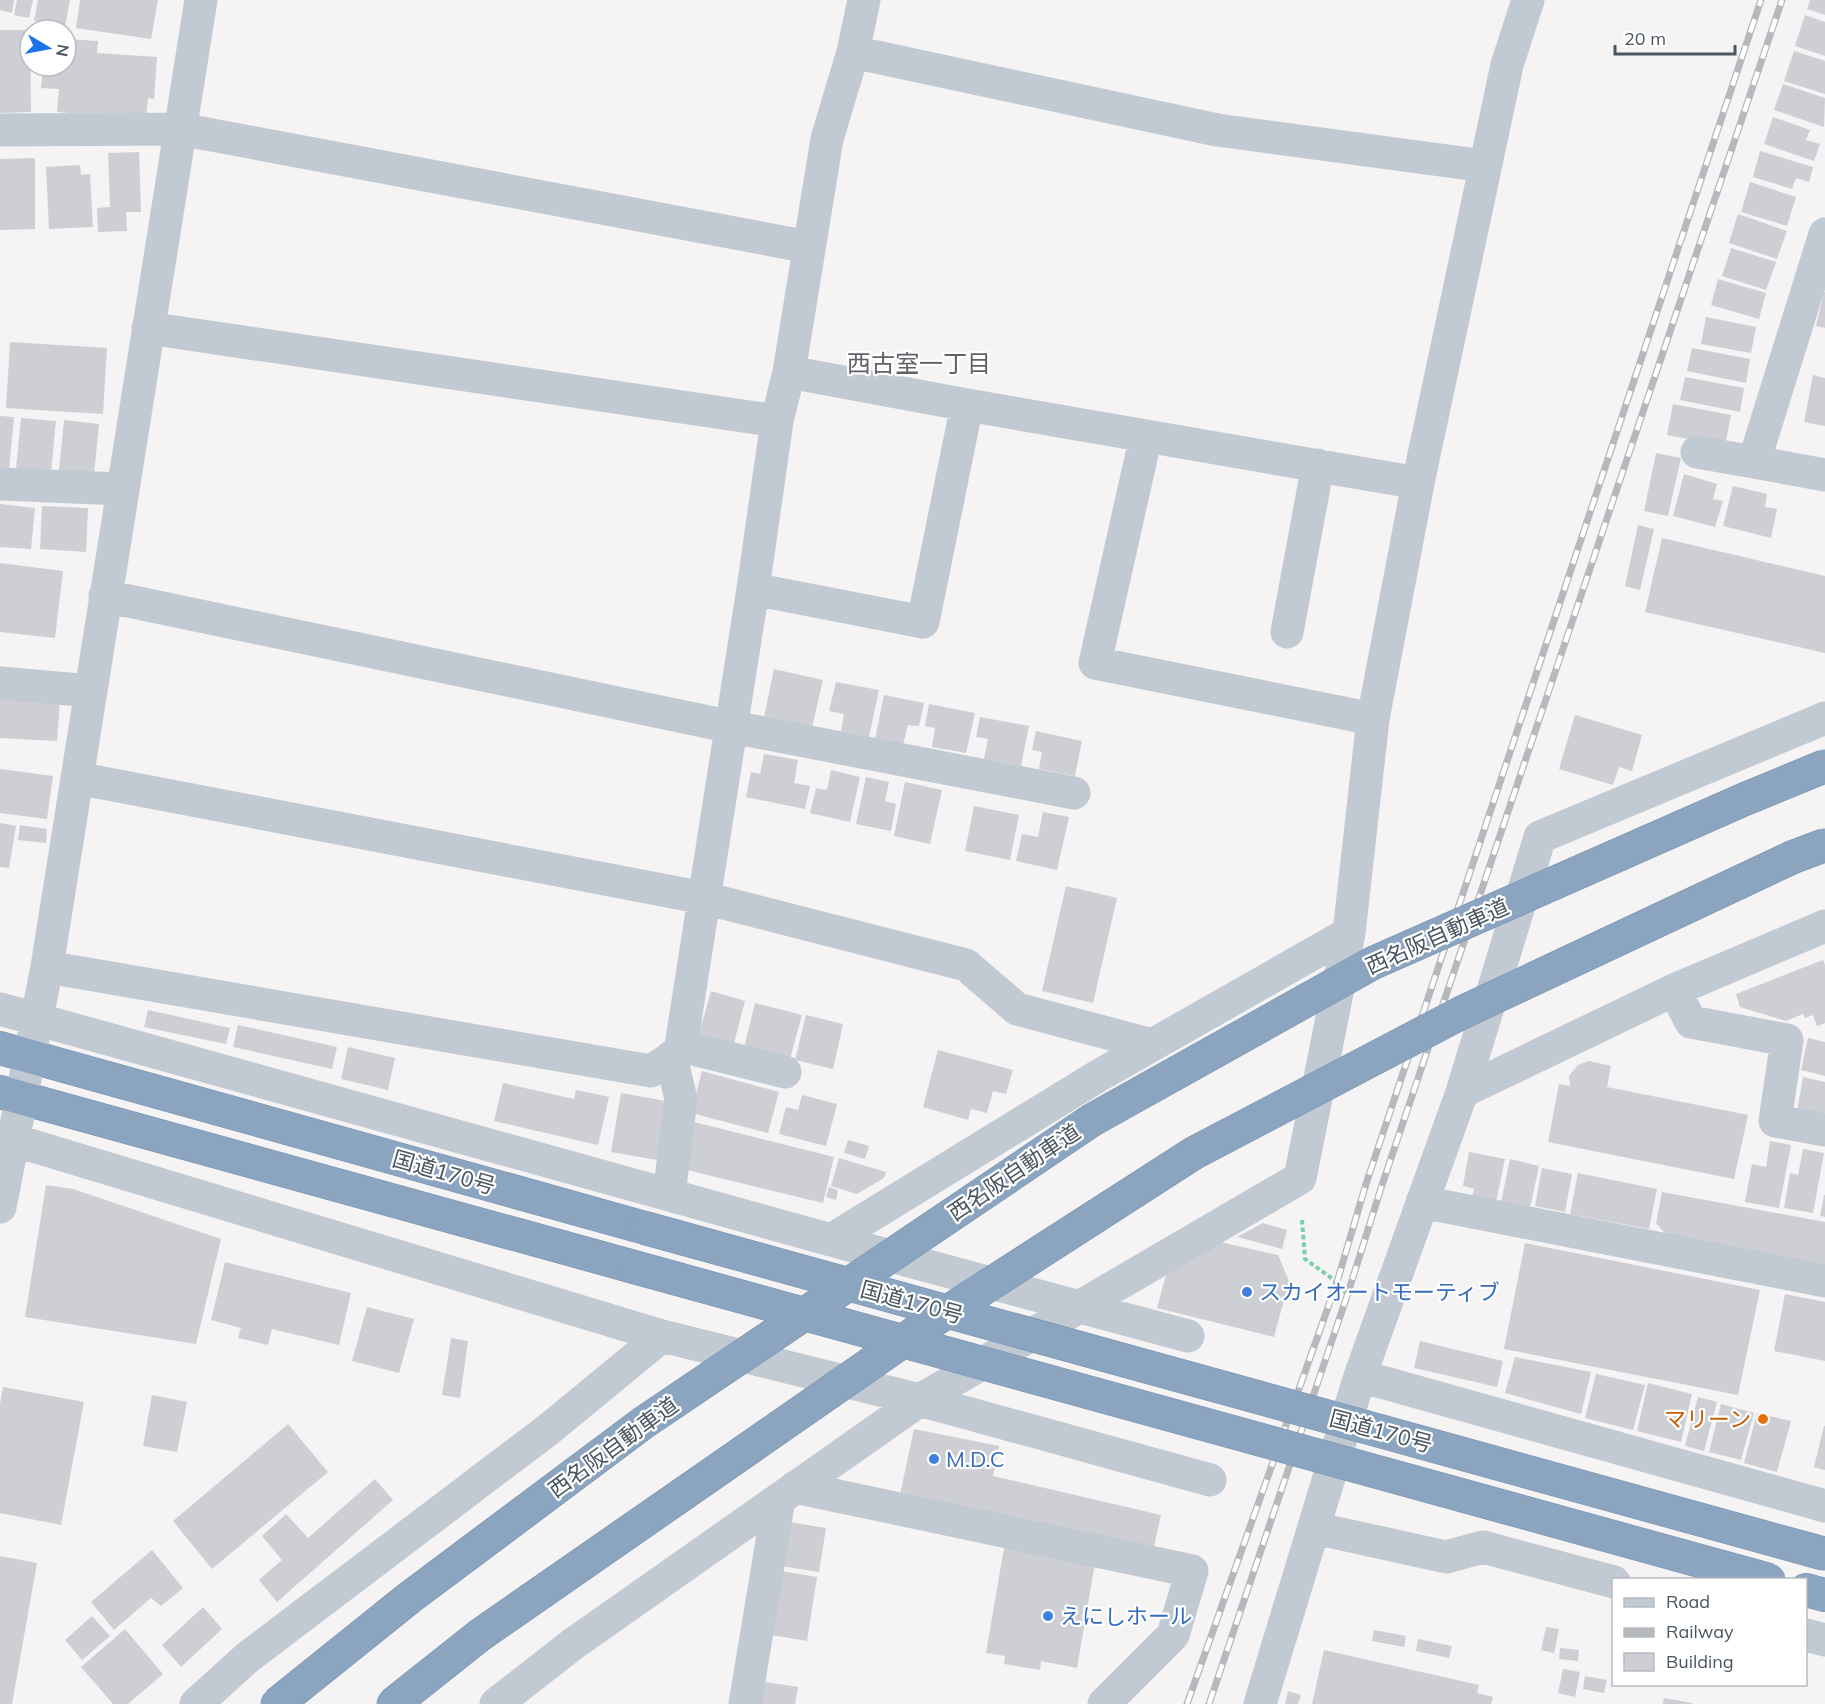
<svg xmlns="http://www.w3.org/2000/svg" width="1825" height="1704" font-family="Mulish,'Noto Sans JP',sans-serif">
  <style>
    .building { fill: #cdcfd5 }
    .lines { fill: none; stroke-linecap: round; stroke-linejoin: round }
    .highway-casing { stroke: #7690ad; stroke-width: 34 }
    .path { stroke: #7ad0a6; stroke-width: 4; stroke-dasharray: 4.5 3; stroke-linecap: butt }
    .minor { stroke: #c1cad2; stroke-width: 33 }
    .highway { stroke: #8ba5c1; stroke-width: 33 }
    .rail-casing { stroke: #b5b8bd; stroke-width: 7 }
    .rail { stroke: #fff; stroke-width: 4.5; stroke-dasharray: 14; stroke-linecap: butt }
    .highway-bridge-casing { stroke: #7690ad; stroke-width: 34; stroke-linecap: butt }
    .highway-bridge { stroke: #8ba5c1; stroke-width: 33 }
    .shop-dot { fill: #3f7fe0; stroke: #fff; stroke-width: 2 }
    .food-dot { fill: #e8710a; stroke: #fff; stroke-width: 2 }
    .labels { text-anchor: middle; stroke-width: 4.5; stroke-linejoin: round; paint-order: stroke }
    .street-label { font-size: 22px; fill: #4a5661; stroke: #fff }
    .shop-label { font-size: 22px; fill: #366cbe; stroke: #fff; text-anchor: start }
    .food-label { font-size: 22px; fill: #c56008; stroke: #fff; text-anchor: end }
    .neighbourhood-label { font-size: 24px; fill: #5f6368; stroke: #fff }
  </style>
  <rect width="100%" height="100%" fill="#f5f3f3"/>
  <path class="building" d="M 0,0 L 14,0 L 12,13 L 0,10 Z
    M 17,0 L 33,0 L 29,18 L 14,15 Z
    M 38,0 L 70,0 L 65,27 L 34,21 Z
    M 80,0 L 158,0 L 151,39 L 76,28 Z
    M 1810,0 L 1825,0 L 1825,15 L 1807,9 Z
    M 1805,15 L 1825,22 L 1825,56 L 1795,46 Z
    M 0,30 L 30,30 L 31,112 L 0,113 Z
    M 66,39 L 98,41 L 97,53 L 157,57 L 154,99 L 148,98 L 146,119 L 57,112 L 59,89 L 41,88 L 43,66 L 66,66 Z
    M 1794,51 L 1825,61 L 1825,94 L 1784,81 Z
    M 1783,84 L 1825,98 L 1824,127 L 1774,110 Z
    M 1773,117 L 1810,130 L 1806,140 L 1820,144 L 1814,161 L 1764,144 Z
    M 1760,151 L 1813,167 L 1809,182 L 1796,178 L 1792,189 L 1753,177 Z
    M 139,152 L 141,212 L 126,212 L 127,231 L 98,232 L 97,208 L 110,207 L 108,153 Z
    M 35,158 L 35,229 L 0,230 L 0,159 Z
    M 80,165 L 81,175 L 90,174 L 93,227 L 49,229 L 46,167 Z
    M 1750,182 L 1796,197 L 1787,226 L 1741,212 Z
    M 1738,214 L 1787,231 L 1777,259 L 1729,243 Z
    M 1731,248 L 1776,262 L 1766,290 L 1722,276 Z
    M 1718,279 L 1766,293 L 1759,319 L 1711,305 Z
    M 1824,292 L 1825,292 L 1825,328 L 1816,326 Z
    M 1706,317 L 1756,327 L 1751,353 L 1701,344 Z
    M 10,342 L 107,348 L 103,414 L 6,408 Z
    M 1692,348 L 1750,359 L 1746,383 L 1687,371 Z
    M 1813,375 L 1825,378 L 1825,426 L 1804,422 Z
    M 1685,377 L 1744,388 L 1740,412 L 1680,400 Z
    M 1673,404 L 1731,415 L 1725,446 L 1667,435 Z
    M 0,416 L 14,417 L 9,471 L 0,470 Z
    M 21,418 L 56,421 L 51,472 L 16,469 Z
    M 64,420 L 99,424 L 94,474 L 59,471 Z
    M 1656,453 L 1681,458 L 1668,516 L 1644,511 Z
    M 1684,474 L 1717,484 L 1713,499 L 1723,501 L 1715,527 L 1673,516 Z
    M 1733,486 L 1767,494 L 1765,507 L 1777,509 L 1771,538 L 1723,526 Z
    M 0,504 L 35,508 L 31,549 L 0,547 Z
    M 42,506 L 88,508 L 86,552 L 40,549 Z
    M 1638,525 L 1654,529 L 1640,590 L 1625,586 Z
    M 1662,538 L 1825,576 L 1825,653 L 1645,612 Z
    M 0,563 L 63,571 L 55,638 L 0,632 Z
    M 774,669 L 823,680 L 812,727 L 764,717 Z
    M 836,682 L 879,690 L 869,737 L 841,731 L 844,714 L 829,711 Z
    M 884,695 L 924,703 L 919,726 L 908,725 L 903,745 L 875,739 Z
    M 0,697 L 60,701 L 57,741 L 0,738 Z
    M 929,704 L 975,713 L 966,753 L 932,747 L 935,728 L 925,726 Z
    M 1575,715 L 1642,735 L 1632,771 L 1619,767 L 1613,785 L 1559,769 Z
    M 980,717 L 1029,726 L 1021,766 L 984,759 L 988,739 L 976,737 Z
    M 1036,731 L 1082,741 L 1075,776 L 1039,769 L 1042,752 L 1032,750 Z
    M 764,754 L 798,760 L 794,783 L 810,786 L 805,809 L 746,797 L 751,772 L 760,774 Z
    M 0,769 L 53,776 L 47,819 L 0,813 Z
    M 831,770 L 860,777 L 850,822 L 810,813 L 816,788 L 827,790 Z
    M 866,777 L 889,782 L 885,801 L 896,804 L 891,831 L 856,824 Z
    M 905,782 L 942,790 L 930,844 L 894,836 Z
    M 974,806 L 1019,815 L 1010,860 L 965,851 Z
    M 1043,812 L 1069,817 L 1057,870 L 1016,861 L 1022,834 L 1038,837 Z
    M 0,823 L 16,826 L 9,868 L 0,867 Z
    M 20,825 L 47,829 L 46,843 L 18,840 Z
    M 1066,886 L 1117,898 L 1093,1003 L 1042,991 Z
    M 1823,960 L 1825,965 L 1825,1023 L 1817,1026 L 1813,1015 L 1805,1018 L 1803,1014 L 1786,1021 L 1740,1007 L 1736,994 Z
    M 711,991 L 745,1001 L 734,1043 L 699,1034 Z
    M 755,1003 L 802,1015 L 790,1059 L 744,1048 Z
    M 148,1010 L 230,1028 L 226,1044 L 144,1027 Z
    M 806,1015 L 843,1024 L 833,1069 L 795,1060 Z
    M 238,1025 L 337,1047 L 332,1069 L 233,1047 Z
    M 1808,1038 L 1825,1042 L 1825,1076 L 1801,1070 Z
    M 348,1047 L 395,1058 L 388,1090 L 341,1079 Z
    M 938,1050 L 1013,1070 L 1006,1094 L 993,1091 L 987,1113 L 971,1109 L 968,1120 L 923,1107 Z
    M 1589,1061 L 1611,1066 L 1607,1087 L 1748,1115 L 1734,1179 L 1548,1142 L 1559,1084 L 1570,1086 L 1569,1076 L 1578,1065 Z
    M 702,1071 L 779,1092 L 768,1133 L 691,1113 Z
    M 1803,1077 L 1825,1082 L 1825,1116 L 1797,1111 Z
    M 503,1083 L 574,1099 L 576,1090 L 609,1097 L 598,1145 L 494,1121 Z
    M 621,1093 L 672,1102 L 663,1161 L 611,1152 Z
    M 802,1095 L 837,1104 L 826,1146 L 779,1134 L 786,1107 L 798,1110 Z
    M 694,1122 L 834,1157 L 823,1203 L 683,1169 Z
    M 848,1140 L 869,1146 L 865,1159 L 844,1153 Z
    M 1770,1141 L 1791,1145 L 1779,1208 L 1745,1202 L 1752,1164 L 1766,1167 Z
    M 1803,1149 L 1824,1153 L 1813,1213 L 1784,1208 L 1790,1173 L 1798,1175 Z
    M 1469,1152 L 1505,1159 L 1496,1202 L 1472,1198 L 1474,1189 L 1463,1186 Z
    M 839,1158 L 886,1172 L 884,1178 L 857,1194 L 831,1186 Z
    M 1510,1159 L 1539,1166 L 1530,1208 L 1501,1202 Z
    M 1542,1168 L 1572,1174 L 1565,1212 L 1535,1206 Z
    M 1578,1173 L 1657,1189 L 1649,1229 L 1570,1214 Z
    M 46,1185 L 73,1189 L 221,1239 L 196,1344 L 25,1317 Z
    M 829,1187 L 838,1190 L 836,1200 L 826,1197 Z
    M 1662,1192 L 1825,1222 L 1825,1268 L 1672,1241 L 1656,1223 Z
    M 1824,1195 L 1825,1195 L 1825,1217 L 1820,1216 Z
    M 1263,1223 L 1287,1230 L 1282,1249 L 1237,1237 Z
    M 1220,1242 L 1278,1255 L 1289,1281 L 1274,1337 L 1157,1308 L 1167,1271 Z
    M 1525,1243 L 1760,1290 L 1738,1395 L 1504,1349 Z
    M 225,1262 L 351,1293 L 339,1345 L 272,1329 L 268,1345 L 238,1338 L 241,1328 L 211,1320 Z
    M 1785,1294 L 1825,1302 L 1825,1361 L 1774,1351 Z
    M 367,1307 L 414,1319 L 399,1373 L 352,1361 Z
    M 451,1338 L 468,1341 L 460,1398 L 442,1395 Z
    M 1420,1341 L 1503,1361 L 1497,1387 L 1414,1368 Z
    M 1515,1357 L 1591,1372 L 1581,1414 L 1505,1393 Z
    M 1596,1374 L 1645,1385 L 1633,1430 L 1585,1418 Z
    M 1648,1383 L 1692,1394 L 1681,1442 L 1637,1431 Z
    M 3,1387 L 84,1402 L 61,1525 L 0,1513 L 0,1404 Z
    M 152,1395 L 187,1402 L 177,1452 L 143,1446 Z
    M 1698,1397 L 1717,1402 L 1704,1451 L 1685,1446 Z
    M 1721,1404 L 1754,1413 L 1741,1460 L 1709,1452 Z
    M 1757,1413 L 1791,1421 L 1777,1472 L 1744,1463 Z
    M 288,1424 L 328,1472 L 212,1569 L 173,1521 Z
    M 1824,1426 L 1825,1426 L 1825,1470 L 1814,1467 Z
    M 914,1429 L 999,1446 L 993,1476 L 1161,1515 L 1152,1556 L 898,1504 Z
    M 375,1479 L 393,1500 L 277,1602 L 259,1580 L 282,1560 L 262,1536 L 286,1514 L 308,1538 Z
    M 789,1522 L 826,1528 L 819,1572 L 781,1566 Z
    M 1004,1548 L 1095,1563 L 1077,1668 L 1041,1661 L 1040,1670 L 1004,1664 L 1005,1656 L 986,1653 Z
    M 152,1550 L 183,1588 L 161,1606 L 151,1598 L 114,1630 L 91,1602 Z
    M 0,1556 L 37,1563 L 12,1704 L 0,1704 Z
    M 781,1571 L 817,1577 L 807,1641 L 771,1635 Z
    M 203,1607 L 222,1629 L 181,1667 L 162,1645 Z
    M 92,1616 L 110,1636 L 82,1660 L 65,1640 Z
    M 1546,1627 L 1559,1629 L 1554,1653 L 1541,1650 Z
    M 125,1629 L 163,1674 L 128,1704 L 113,1704 L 81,1667 Z
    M 1374,1630 L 1406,1636 L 1404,1647 L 1372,1641 Z
    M 1418,1639 L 1452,1646 L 1449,1658 L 1416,1651 Z
    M 1560,1648 L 1579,1650 L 1578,1661 L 1559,1659 Z
    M 1324,1650 L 1479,1685 L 1477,1693 L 1493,1697 L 1491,1704 L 1312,1704 Z
    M 1563,1669 L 1580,1672 L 1575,1697 L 1558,1693 Z
    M 1585,1676 L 1607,1680 L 1604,1693 L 1583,1689 Z
    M 765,1682 L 798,1687 L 795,1704 L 761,1704 Z
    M 1288,1691 L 1301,1695 L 1298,1704 L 1285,1704 Z
    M 1664,1698 L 1692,1703 L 1692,1704 L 1663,1704 Z"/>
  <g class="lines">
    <g class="highway-casing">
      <path id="highway" d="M 0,1048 L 645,1228
        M 0,1092 L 634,1267
        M 1806,1590 L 1825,1595"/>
    </g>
    <path class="path" d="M 1302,1220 L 1305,1259 L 1337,1282 L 1349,1297"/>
    <path class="minor" d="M 853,52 L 1217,130 L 1485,166
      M 0,130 L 180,129 L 809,247
      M 1825,234 L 1754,462 L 1825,475
      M 148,328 L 777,421
      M 789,372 L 967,405 L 1418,483
      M 1146,436 L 1095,663 L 1373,719
      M 1697,452 L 1754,462
      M 0,484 L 122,489
      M 753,589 L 923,622 L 967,405
      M 105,596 L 732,727 L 1074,793
      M 1287,632 L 1318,465
      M 0,683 L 91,691
      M 77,778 L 704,898 L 966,965 L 1017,1009 L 1152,1045
      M 47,967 L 651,1071 L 680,1052 L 753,589 L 777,421 L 789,372 L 827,139 L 853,52 L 864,0
      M 1674,990 L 1691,1022 L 1787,1040 L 1775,1121 L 1825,1130
      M 0,1009 L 831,1240 L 1188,1336
      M 681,1046 L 785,1072
      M 1462,1092 L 1674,990 L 1825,926
      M 0,1136 L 662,1336 L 920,1400 L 1300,1178 L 1349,933 L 1373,719 L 1418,483 L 1507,65 L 1528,0
      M 669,1195 L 681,1099 L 671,1057
      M 1422,1202 L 1825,1281
      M 0,1207 L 47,967 L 201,0
      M 831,1240 L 1098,1076 L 1349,933
      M 1360,1376 L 1825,1506
      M 795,1487 L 1192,1571 L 1173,1635 L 1104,1704
      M 1314,1528 L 1446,1557 L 1483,1547 L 1614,1582
      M 1806,1635 L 1825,1640
      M 196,1704 L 248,1657 L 549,1429 L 662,1336
      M 496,1704 L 573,1644 L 920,1400 L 1210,1480
      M 745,1704 L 779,1499
      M 1260,1704 L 1360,1376 L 1462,1092 L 1540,837 L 1825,718"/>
    <use href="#highway" class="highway"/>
    <g class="rail-casing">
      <path id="rail" d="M 1187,1704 L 1337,1282 L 1366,1184 L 1761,0
        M 1209,1704 L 1348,1293 L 1382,1185 L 1782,0"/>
    </g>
    <use href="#rail" class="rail"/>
    <g class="highway-bridge-casing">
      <path id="highway-bridge" d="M 645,1228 L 1825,1554
        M 634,1267 L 1769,1580
        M 277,1704 L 409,1598 L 643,1423 L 1092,1120 L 1373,963 L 1745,799 L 1825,766
        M 393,1704 L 480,1635 L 919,1330 L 1194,1153 L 1461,1013 L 1793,857 L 1825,845"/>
    </g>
    <use href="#highway-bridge" class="highway-bridge"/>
  </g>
  <g class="shop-dot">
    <circle cx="1247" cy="1292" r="6"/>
    <circle cx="934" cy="1459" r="6"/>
    <circle cx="1048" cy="1616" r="6"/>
  </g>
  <circle class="food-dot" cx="1763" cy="1419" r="6"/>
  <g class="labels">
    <g class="street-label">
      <text transform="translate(1437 936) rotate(-24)" y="8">西名阪自動車道</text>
      <text transform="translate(444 1172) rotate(16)" y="8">国道170号</text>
      <text transform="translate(1014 1172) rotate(-34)" y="8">西名阪自動車道</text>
      <text transform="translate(912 1302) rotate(15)" y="8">国道170号</text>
      <text transform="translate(1381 1431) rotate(15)" y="8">国道170号</text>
      <text transform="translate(613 1447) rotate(-36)" y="8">西名阪自動車道</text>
    </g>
    <g class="shop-label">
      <text x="1259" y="1300">スカイオートモーティブ</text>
      <text x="946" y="1467">M.D.C</text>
      <text x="1060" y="1624">えにしホール</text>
    </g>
    <g class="food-label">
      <text x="1751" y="1427">マリーン</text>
    </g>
    <g class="neighbourhood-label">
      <text x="919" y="372">西古室一丁目</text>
    </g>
  </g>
  <rect x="1612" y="1578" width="195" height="108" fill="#ffffff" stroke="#b7bbc0" stroke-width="1.5"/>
  <rect x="1624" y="1598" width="30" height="9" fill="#c1cad2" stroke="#b7bbc0" stroke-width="1.5"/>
  <text x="1666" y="1608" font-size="18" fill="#4a5661">Road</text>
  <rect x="1624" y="1628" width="30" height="9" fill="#b5b8bd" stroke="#b7bbc0" stroke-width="1.5"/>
  <text x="1666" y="1638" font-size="18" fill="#4a5661">Railway</text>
  <rect x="1624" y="1653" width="30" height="18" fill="#cdcfd5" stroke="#b7bbc0" stroke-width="1.5"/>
  <text x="1666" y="1668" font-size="18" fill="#4a5661">Building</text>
  <g transform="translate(48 48) rotate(100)"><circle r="28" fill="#ffffff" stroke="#b7bbc0" stroke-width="1.5"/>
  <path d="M0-4.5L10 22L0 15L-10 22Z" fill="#1a73e8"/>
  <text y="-9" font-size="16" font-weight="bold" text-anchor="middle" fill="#4a5661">N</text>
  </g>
  <path d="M1615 45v9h120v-9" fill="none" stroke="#4a5661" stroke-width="3"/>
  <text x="1624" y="45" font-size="18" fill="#4a5661" stroke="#ffffff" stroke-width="4.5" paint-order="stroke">20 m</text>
</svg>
